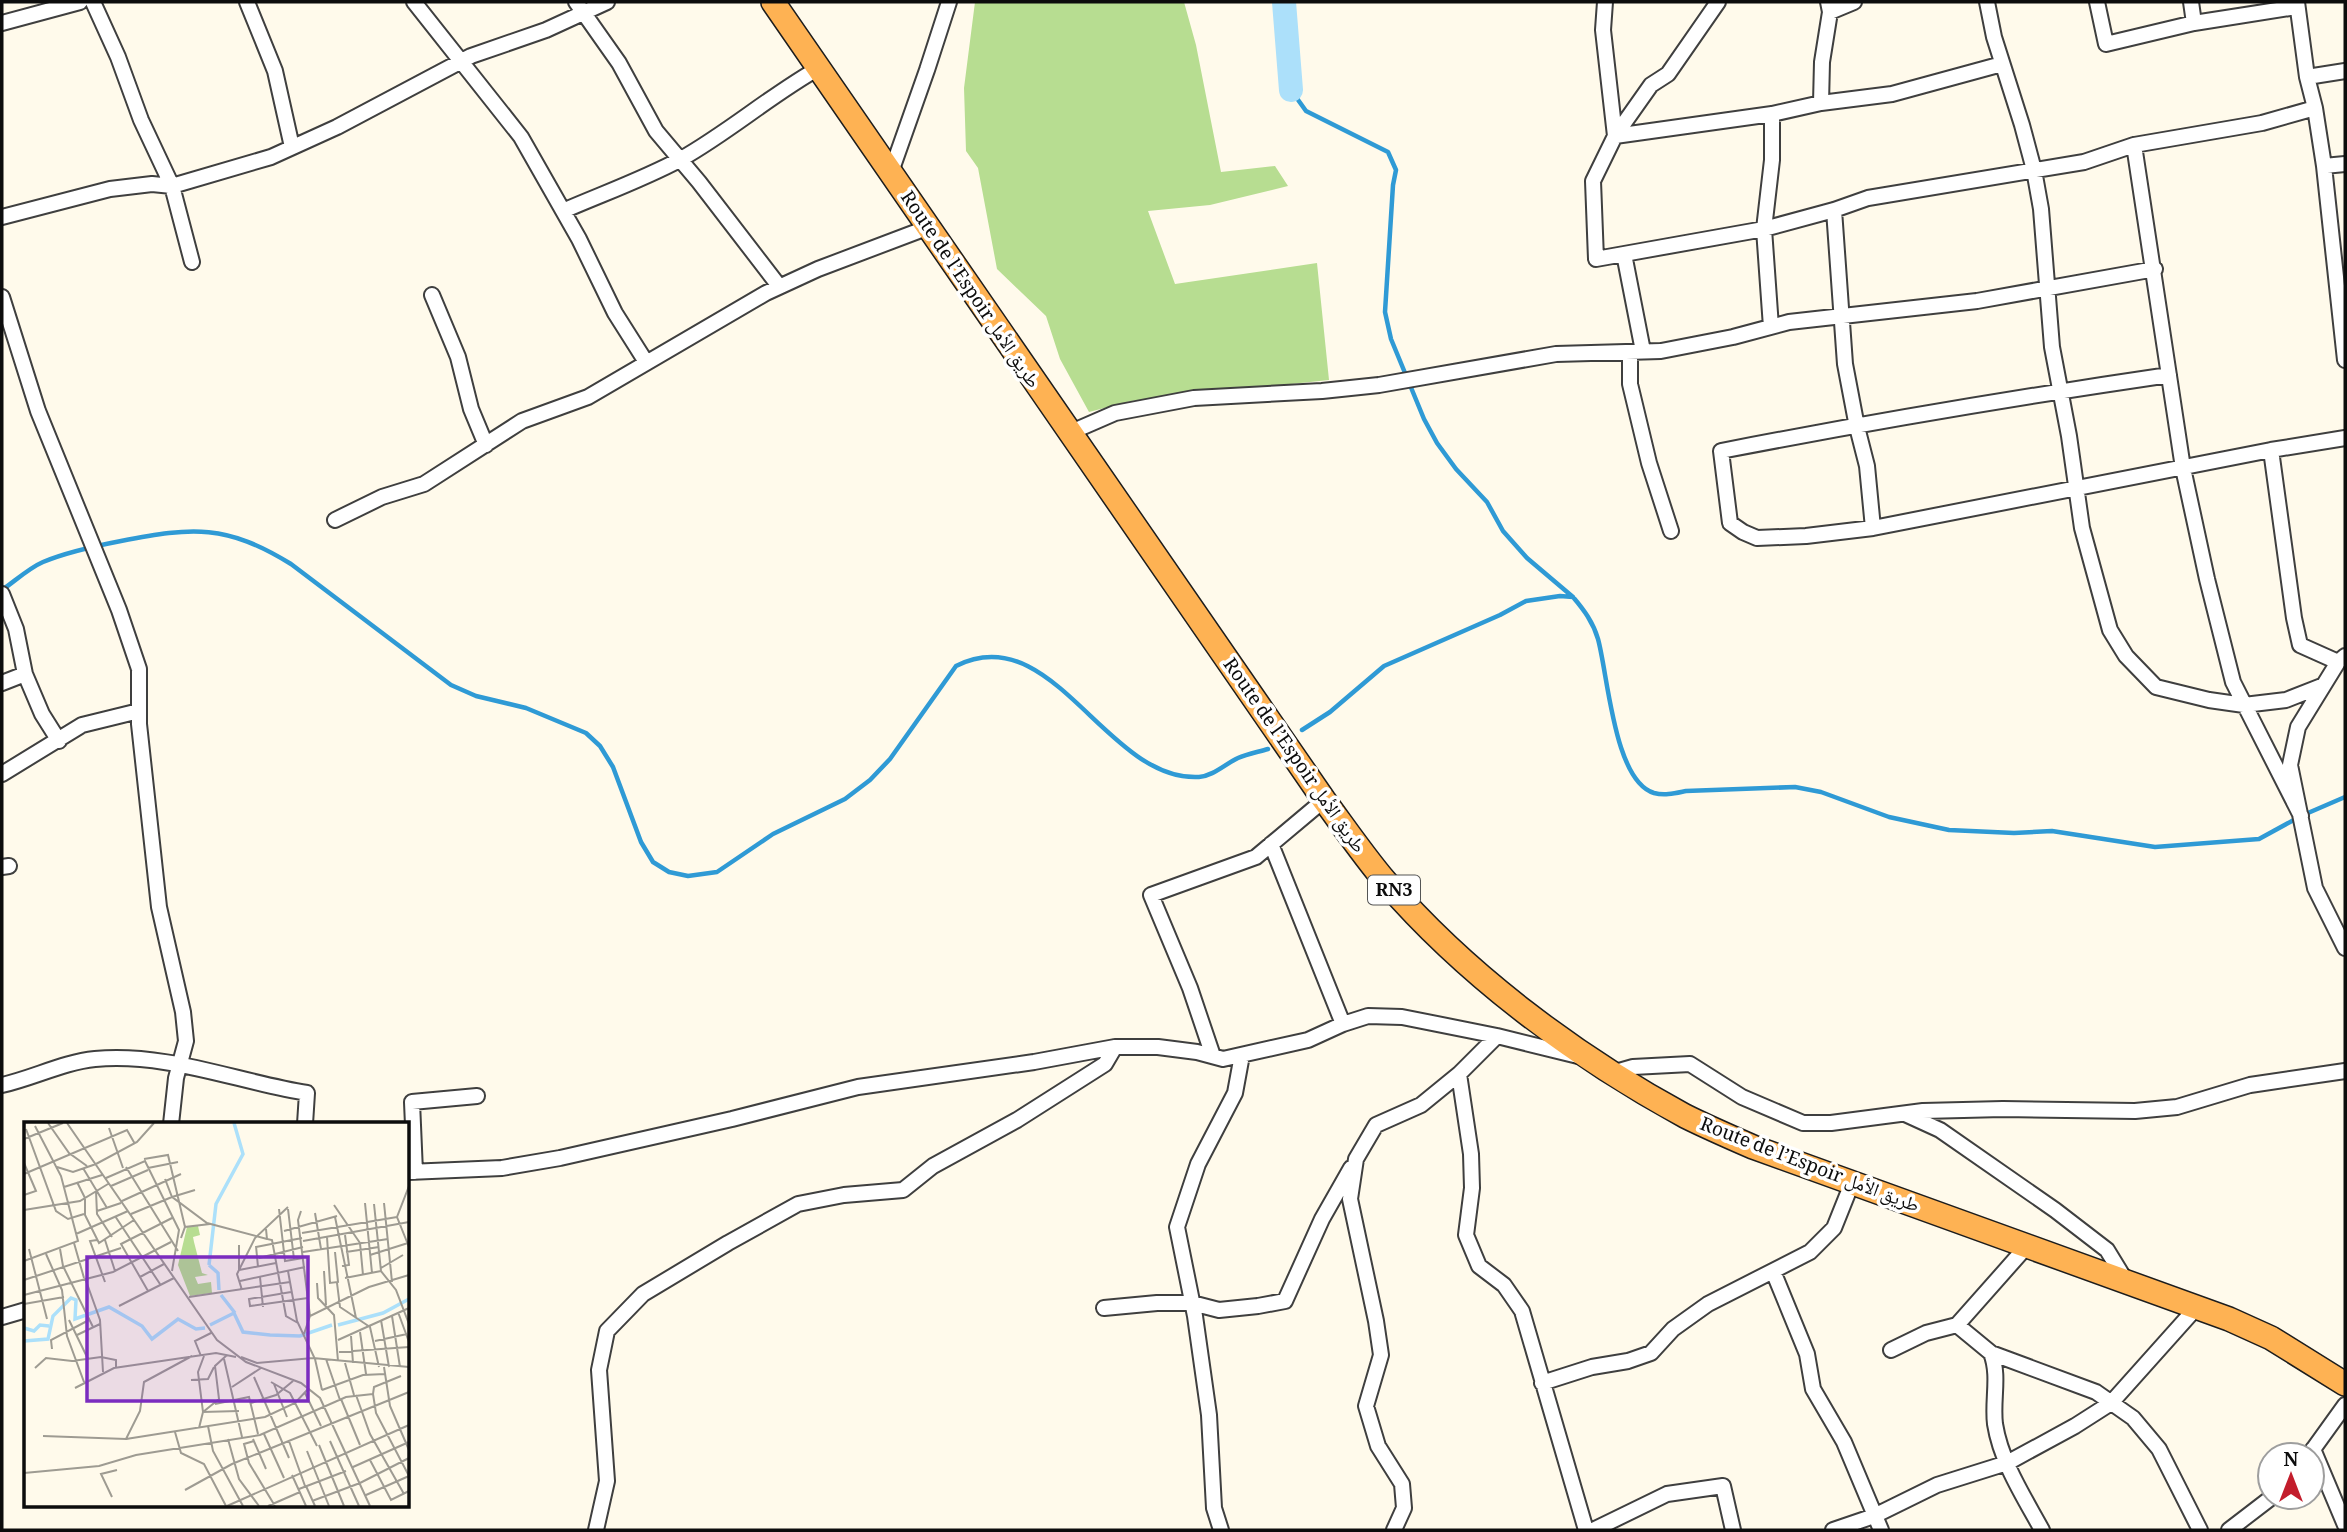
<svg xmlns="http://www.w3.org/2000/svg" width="2347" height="1532" font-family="Georgia,'Noto Naskh Arabic',serif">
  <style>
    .forest { fill: #b7dd91 }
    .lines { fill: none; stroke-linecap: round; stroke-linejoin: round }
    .stream { stroke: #2f9ad5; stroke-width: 4.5 }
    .river { stroke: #ace0fa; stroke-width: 24 }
    .minor-casing { stroke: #3f3f3f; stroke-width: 18 }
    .trunk-casing { stroke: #1d1d1d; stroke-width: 26 }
    .minor { stroke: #fff; stroke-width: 14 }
    .trunk { stroke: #feb253; stroke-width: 23 }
    .labels { text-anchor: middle; stroke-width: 7; stroke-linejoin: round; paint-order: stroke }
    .shield { fill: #fff; stroke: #555; stroke-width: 2 }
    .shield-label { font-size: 18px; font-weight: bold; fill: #0c0c0c }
    .street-label { font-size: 19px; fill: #0c0c0c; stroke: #fff }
    .inset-river { fill: none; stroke: #ace0fa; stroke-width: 3.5 }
    .inset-road { fill: none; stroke: #9e9b92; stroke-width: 2 }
    .view { fill: #7b2cbf; fill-opacity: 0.15; stroke: #7b2cbf; stroke-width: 3.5 }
    .inset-edge { fill: none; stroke: #0c0c0c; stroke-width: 3.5 }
  </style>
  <rect width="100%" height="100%" fill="#fffaeb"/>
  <path class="forest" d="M 975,2 L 1184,2 L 1196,45 L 1221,172 L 1275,166 L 1288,186 L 1210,205 L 1148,211 L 1175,284 L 1317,263 L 1329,380 L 1131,401 L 1089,412 L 1060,359 L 1046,316 L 997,269 L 978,168 L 966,151 L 964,88 Z"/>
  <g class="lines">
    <path class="stream" d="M 1291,90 L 1306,111 L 1388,152 L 1396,170 L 1393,185 L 1385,312 L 1391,339 L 1424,419 L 1437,443 L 1456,469 L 1487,502 L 1503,531 L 1527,558 L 1573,597
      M 2,590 C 15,581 29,568 43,562 C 67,552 95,546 121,541 C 193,527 226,524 291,564 L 451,685 L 476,696 L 526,708 L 586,733 L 600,746 L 613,767 L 641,842 L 653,862 L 669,872 L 688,876 L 717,872 L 773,834 L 845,799 L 870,780 L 890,759 L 956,666 C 1053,617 1106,782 1199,777 C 1213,776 1225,764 1238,758 C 1247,754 1258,752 1268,749
      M 1302,730 L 1330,712 L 1384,666 L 1500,615 L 1526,601 L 1560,596 L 1573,597 C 1584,610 1593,622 1598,639 C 1608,675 1614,781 1654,793 C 1665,796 1676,793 1686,791 L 1795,787 L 1821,792 L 1889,817 L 1949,830 L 2014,833 L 2052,831 L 2155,847 L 2259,839 L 2301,816 L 2345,797"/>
    <path class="river" d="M 1284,2 L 1291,90"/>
    <g class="minor-casing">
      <path id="minor" d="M 93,2 L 118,57 L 141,120 L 172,186 L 192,262
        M 247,2 L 275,71 L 292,147
        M 414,2 L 521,137 L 579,239 L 615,313 L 646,362
        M 576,2 L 619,63 L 656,131 L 699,182 L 779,286
        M 1605,2 L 1603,30 L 1615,136 L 1772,114 L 1821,103 L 1892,94 L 2002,64
        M 1987,2 L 1994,37 L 2022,125 L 2034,170 L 2041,209 L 2052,347 L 2069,436 L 2082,528 L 2110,630 L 2126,656 L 2156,687 L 2209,700 L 2244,705 L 2286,700 L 2324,685
        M 2097,2 L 2106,44 L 2194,23 L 2296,7
        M 2191,2 L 2194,23
        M 2297,2 L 2307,77 L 2315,108 L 2324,166 L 2345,360
        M 1830,12 L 1854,2
        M 2,23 L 80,2
        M 2307,77 L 2345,71
        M 1821,103 L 1822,62 L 1830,12 L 1828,2
        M 2134,145 L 2183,468 L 2207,579 L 2233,682 L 2301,816
        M 2324,166 L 2345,164
        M 891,172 L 927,70 L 949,2
        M 1834,210 L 1845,364 L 1857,427 L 1867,466 L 1873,528
        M 563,211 C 602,194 644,179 681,159 C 729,132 771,95 819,68
        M 2,217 L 110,189 L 152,184 L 172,186 L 271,157 L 337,127 L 471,56 L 546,30 L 607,2
        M 1624,254 L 1764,229 L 1834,210 L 1868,198 L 2084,162 L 2134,145 L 2262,123 L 2315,108
        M 432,295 L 458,357 L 471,409 L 486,445
        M 2,297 L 38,411 L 119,610 L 139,669 L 139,724 L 159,907 L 183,1012 L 186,1041 L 176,1078 L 171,1124
        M 1771,327 L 1764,229 L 1772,160 L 1772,114
        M 1643,351 L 1624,254 L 1596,259 L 1593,181 L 1615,136 L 1651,85 L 1668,74 L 1718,2
        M 1630,352 L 1630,384 L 1649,463 L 1671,531
        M 2169,375 C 2019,397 1870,422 1721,451 L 1730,523 L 1743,532 L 1757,538 L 1806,536 L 1873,528 L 2271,450 L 2345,438
        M 1069,433 L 1115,413 L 1194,398 L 1322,391 L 1379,385 L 1556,354 L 1661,351 L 1733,337 L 1789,322 L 1977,301 L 2155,269
        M 2271,450 L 2294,618 L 2300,645 L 2338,662
        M 335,520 L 382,497 L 424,484 L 522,421 L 588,397 L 766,293 L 818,269 L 929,227
        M 2,594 L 16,629 L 25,674 L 42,714 L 59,741
        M 2345,656 L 2338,662 L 2298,727 L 2290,765 L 2315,888 L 2345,948
        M 2,683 L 25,674
        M 2,774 L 82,725 L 139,711
        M 1271,844 L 1343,1024
        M 2,867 L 9,866
        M 1213,1056 L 1190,988 L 1151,895 L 1256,857 L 1324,800
        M 1612,1073 L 1633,1067 L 1690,1064 L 1742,1097 L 1803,1123 L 1831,1123 L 1923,1111 L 2003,1109 L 2135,1111 L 2177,1107 L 2250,1085 L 2345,1071
        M 1459,1074 L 1471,1154 L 1472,1188 L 1466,1235 L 1479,1266 L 1504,1285 L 1522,1311 L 1586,1530
        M 2,1085 C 33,1078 64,1062 95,1059 C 166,1052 238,1082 307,1093 L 305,1124
        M 1905,1114 L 1940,1130 L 2055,1210 L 2107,1250 L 2126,1281
        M 408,1172 L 502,1168 L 560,1158 L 732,1119 L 858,1087 L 1034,1062 L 1115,1047 L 1158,1047 L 1197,1052 L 1223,1059 L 1308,1040 L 1343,1024 L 1368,1016 L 1402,1017 L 1497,1036 L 1578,1056
        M 415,1172 L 412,1102 L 477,1096
        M 1773,1271 L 1807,1354 L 1813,1389 L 1844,1442 L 1881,1530
        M 1104,1308 L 1157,1303 L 1192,1303 L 1219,1310 L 1258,1306 L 1285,1301 L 1322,1219 L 1351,1168
        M 2,1317 L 26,1310
        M 1957,1325 L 1991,1353 L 2096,1392 L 2133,1418 L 2159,1449 L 2200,1530
        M 1891,1350 L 1926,1333 L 1957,1325 L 2027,1246
        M 1991,1353 C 2000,1376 1992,1400 1995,1424 C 2001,1462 2024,1497 2042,1530
        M 1542,1383 L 1592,1367 L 1628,1361 L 1651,1353 L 1673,1329 L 1708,1304 L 1810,1252 L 1834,1228 L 1852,1183
        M 2313,1449 L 2345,1525
        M 2309,1455 L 2345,1405
        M 596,1530 L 607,1481 L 599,1370 L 607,1331 L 643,1294 L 728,1243 L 798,1204 L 844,1195 L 903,1190 L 933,1166 L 1017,1120 L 1105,1064 L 1115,1047
        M 1221,1530 L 1214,1508 L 1209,1415 L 1195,1316 L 1177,1227 L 1198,1164 L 1235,1093 L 1242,1055
        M 1394,1530 L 1404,1508 L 1402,1484 L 1378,1446 L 1366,1406 L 1381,1355 L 1376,1321 L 1350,1199 L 1356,1159 L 1376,1125 L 1421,1105 L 1459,1074 L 1497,1036
        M 1593,1530 L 1667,1494 L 1723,1486 L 1733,1530
        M 1833,1530 L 1874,1516 L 1937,1485 L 2007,1463 L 2075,1426 L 2111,1403 L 2196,1308
        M 2229,1530 L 2272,1497"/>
    </g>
    <g class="trunk-casing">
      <path id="trunk" d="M 773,2 L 1324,800 C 1344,827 1363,855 1385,881 C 1466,975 1576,1057 1685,1116 C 1707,1127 1730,1137 1753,1147 L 2229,1319 L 2271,1338 L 2345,1384"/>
    </g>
    <use href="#minor" class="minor"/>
    <use href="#trunk" class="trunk"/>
  </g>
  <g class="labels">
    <rect class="shield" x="1368" y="875.5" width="52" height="29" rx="5"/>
    <g class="shield-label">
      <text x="1394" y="896">RN3</text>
    </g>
    <g class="street-label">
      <text transform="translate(971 289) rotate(56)" y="7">Route de l’Espoir طريق الأمل</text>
      <text transform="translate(1295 755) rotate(55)" y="7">Route de l’Espoir طريق الأمل</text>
      <text transform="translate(1810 1164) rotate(21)" y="7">Route de l’Espoir طريق الأمل</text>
    </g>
  </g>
  <g transform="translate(24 1122)">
    <rect width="385" height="385" fill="#fffaeb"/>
    <path d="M 174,104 L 176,113 L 169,115 L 170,120 L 178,151 L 184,153 L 171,155 L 174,162 L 187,160 L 188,171 L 166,174 L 154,143 L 163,105 Z" fill="#b7dd91"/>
    <path class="inset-river" d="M 185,143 L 194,151 L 195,168M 185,143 L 192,82 L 219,32 L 210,1M 197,173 L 211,191M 186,203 L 210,191 L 219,210 L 246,213 L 276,214 L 308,203M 314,203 L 359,191 L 385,177M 0,206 L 10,209 L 16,203 L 25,204M 0,219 L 24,217 L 29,194 L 47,176 L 52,178 L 51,197 L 85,185 L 118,204 L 128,217 L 154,197 L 172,207 L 181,206"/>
    <path class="inset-road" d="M 24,1 L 45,31 L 63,44M 43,1 L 193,218 L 222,240 L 277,261 L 296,276 L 346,384M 85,6 L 99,46M 2,7 L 32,89 L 44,97 L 60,92M 0,17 L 39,1M 120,37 L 144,33 L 161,105M 0,41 L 12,69 L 0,73M 33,45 L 49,50 L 72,42 L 113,20 L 130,1M 102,45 L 154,129M 59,46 L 83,86M 124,46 L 154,40M 0,52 L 103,8 L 111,22M 82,56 L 121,39 L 155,108 L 148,149M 141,57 L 148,75 L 171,68M 53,60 L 61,76 L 61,93 L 75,121 L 110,98M 87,64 L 124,48M 385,64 L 373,95 L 385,125M 40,65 L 78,53M 72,69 L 73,92 L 88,115M 98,79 L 157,52M 341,81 L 348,151M 360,81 L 368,160M 350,82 L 357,149 L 372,168 L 385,202M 310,83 L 336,121 L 339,153M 255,87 L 261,139 L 279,136M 264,87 L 270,137M 0,88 L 56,79 L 84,62M 73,89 L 97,81M 277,89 L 274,98 L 286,194M 291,91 L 297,127M 107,92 L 148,75 L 183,101 L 243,117M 91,94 L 136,162M 311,95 L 332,196M 242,107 L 243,117 L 248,118 L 262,194 L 274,201M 260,109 L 313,94M 278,111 L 373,95M 52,112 L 104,89M 303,115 L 306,161 L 314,160 L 311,130M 157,116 L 161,105 L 186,102M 73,118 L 66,119 L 81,160M 81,118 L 91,149M 279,119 L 385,100M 50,121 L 60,156M 215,123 L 215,148 L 252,141M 232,124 L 234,145M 232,125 L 278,116M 5,127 L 23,197M 36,127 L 39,144 L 69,205M 279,130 L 364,117M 322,130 L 355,125M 22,132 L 38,168 L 43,214 L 60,260M 346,133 L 384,121M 235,136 L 279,125M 0,139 L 54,119 L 37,54 L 11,4M 318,144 L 325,143 L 321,113M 357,146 L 379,133M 264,149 L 273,199 L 291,237 L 298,268M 300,149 L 302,183M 116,155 L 140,142M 236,155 L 239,185M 61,156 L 76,198 L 79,250M 321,156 L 357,149M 0,158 L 97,126M 216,159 L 281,145M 293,161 L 294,176 L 310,193 L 314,239M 313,161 L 316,185 L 346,205 L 355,245M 218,168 L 213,152 L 231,116 L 264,85M 124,169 L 97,122 L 148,96M 267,170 L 225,177 L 226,184 L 284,176M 0,173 L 89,150 L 147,120M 165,175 L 266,160M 0,182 L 40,175M 95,184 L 150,156M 374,190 L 385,220M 368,194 L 376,245M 45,198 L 64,237M 357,198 L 365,245M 336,210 L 342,252M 280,212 L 286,194 L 345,165 L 385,153M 53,213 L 76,202M 327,214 L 329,241M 314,218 L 385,186M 351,219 L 383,212M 28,227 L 27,218 L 65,198M 315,230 L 385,225M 177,234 L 171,219 L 187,211M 180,234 L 174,250 L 179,290 L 215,289M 217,235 L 233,241 L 289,236 L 385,245M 200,237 L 218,315M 302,237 L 316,278M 321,241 L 330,273M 360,245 L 366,284 L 385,328M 11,246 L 22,236 L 48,239 L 77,235 L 92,238 L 92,246M 377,254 L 350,265 L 349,272 L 352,291 L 385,354M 230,255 L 265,336M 167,258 L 184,257 L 190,245M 247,260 L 266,271 L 293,324M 250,262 L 263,295M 208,265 L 237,246M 51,266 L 90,246 L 192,231 L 212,235M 298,268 L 339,253 L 361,252M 281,271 L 297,304M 332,273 L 346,312 L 380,372M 317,277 L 336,323M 227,281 L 252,273 L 269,259M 191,282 L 225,275 L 234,312M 184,304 L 189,329 L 219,384M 175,306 L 179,290 L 195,277 L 191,244 L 203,233M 151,310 L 157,331 L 180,342 L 202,384M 240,312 L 260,356M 19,314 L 102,317 L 116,289 L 120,260 L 168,234M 102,317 L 241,295 L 271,281 L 285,266M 204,317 L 215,357 L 235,384M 229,317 L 242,347M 230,319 L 220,322 L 225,341 L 251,384M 265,319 L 281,364M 306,319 L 335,384M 295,323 L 320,384M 283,329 L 305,384M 346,338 L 367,378 L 385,369M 329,345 L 385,320M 0,351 L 75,344 L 112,333 L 236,313 L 322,275 L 349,272M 268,353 L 282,384M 282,364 L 291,384M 275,367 L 322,349M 161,368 L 208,342 L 385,270M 342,373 L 385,354M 88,375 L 77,352 L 93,348M 288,379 L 336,361 L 385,336M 203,384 L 385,303M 244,384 L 276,370"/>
    <path class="view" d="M 63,135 L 284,135 L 284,279 L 63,279 Z"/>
    <rect width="385" height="385" class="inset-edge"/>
  </g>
  <rect width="2347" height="1532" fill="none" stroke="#0c0c0c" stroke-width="7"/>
  <g transform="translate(2291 1476)"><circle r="33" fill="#ffffff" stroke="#9e9e9e" stroke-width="2"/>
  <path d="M0-5L12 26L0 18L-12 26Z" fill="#c31d2c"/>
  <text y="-10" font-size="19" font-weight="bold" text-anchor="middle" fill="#0c0c0c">N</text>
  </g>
</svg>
